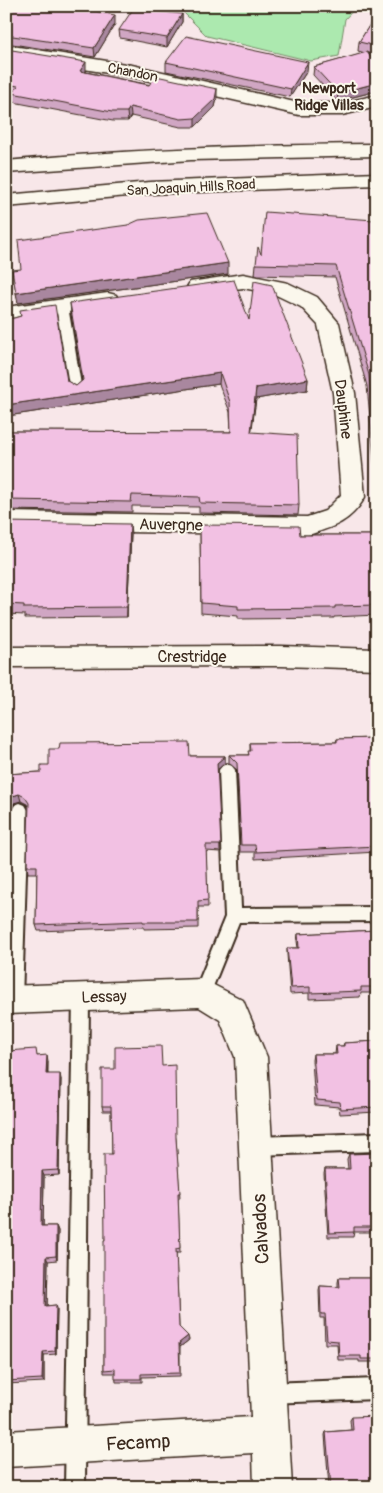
<svg xmlns="http://www.w3.org/2000/svg" width="383" height="1493" font-family="Pangolin,sans-serif">
  <style>
    .green { fill: #ace9af; stroke: #748a66 }
    .lines { fill: none; stroke-linecap: round; stroke-linejoin: round }
    .service-casing { stroke: #3b2a1e; stroke-width: 4 }
    .minor-casing { stroke: #3b2a1e; stroke-width: 3 }
    .secondary-casing { stroke: #3b2a1e; stroke-width: 3 }
    .service { fill: #fbf7ec; fill-rule: evenodd }
    .minor { fill: #fbf7ec; fill-rule: evenodd }
    .secondary { fill: #fbf7ec; fill-rule: evenodd }
    .wall { fill: #d0a6c3; stroke: #3b2a1e }
    .shaded-wall { fill: #a9879f; stroke: #3b2a1e }
    .building { fill: #f2c1e3; stroke: #3b2a1e }
    .labels { text-anchor: middle; stroke-width: 4; stroke-linejoin: round; paint-order: stroke }
    .far-street-label { font-size: 14px; fill: #3b2a1e; stroke: #fbf7ec }
    .far-neighbourhood-label { font-size: 15px; font-weight: bold; fill: #3b2a1e; stroke: #fbf7ec }
    .street-label { font-size: 16px; fill: #3b2a1e; stroke: #fbf7ec }
    .near-street-label { font-size: 19px; fill: #3b2a1e; stroke: #fbf7ec }
  </style>
  <rect width="100%" height="100%" fill="#f8e7e9"/>
  <filter id="ink" filterUnits="userSpaceOnUse"><feTurbulence type="fractalNoise" baseFrequency=".02" numOctaves="2"/><feDisplacementMap in="SourceGraphic" scale="10" xChannelSelector="R" yChannelSelector="G"/><feConvolveMatrix kernelMatrix="1 2 1 2 8 2 1 2 1" color-interpolation-filters="sRGB"/></filter>
  <g filter="url(#ink)">
    <path class="green" d="M 177,6 L 357,6 L 345,19 L 339,56 L 311,61 L 207,36 Z"/>
    <g class="lines">
      <g class="service-casing">
        <path id="service" d="M 62,302 L 68,306 L 82,391 L 76,395 L 70,391 L 56,306 Z
          M 227,764 L 232,766 L 235,770 L 241,908 L 377,907 L 377,921 L 239,922 L 208,999 L 202,1001 L 196,999 L 194,993 L 225,917 L 219,770 L 222,766 Z
          M 20,803 L 25,805 L 28,810 L 22,1000 L 20,1006 L 14,1008 L 8,1006 L 6,981 L 12,810 L 15,805 Z
          M 81,989 L 87,991 L 89,997 L 85,1487 L 65,1487 L 73,997 L 75,991 Z
          M 377,1133 L 377,1151 L 255,1155 L 249,1152 L 246,1146 L 249,1140 L 255,1137 Z
          M 377,1379 L 377,1399 L 268,1403 L 261,1400 L 258,1393 L 261,1386 L 268,1383 Z"/>
      </g>
      <g class="minor-casing">
        <path id="minor" d="M 6,45 L 132,65 L 299,103 L 342,103 L 377,95 L 377,107 L 342,115 L 299,115 L 132,77 L 6,56 Z
          M 243,274 L 288,283 L 317,297 L 339,323 L 355,393 L 365,497 C 351,522 334,527 308,535 L 6,530 L 6,512 L 307,517 L 325,511 L 341,495 L 333,393 L 318,325 L 301,307 L 274,294 L 243,288 L 198,294 L 190,292 L 187,287 L 190,282 Z
          M 108,293 L 116,295 L 119,300 L 116,305 L 6,321 L 6,307 Z
          M 281,646 L 377,649 L 377,669 L 281,666 L 6,667 L 6,647 Z
          M 202,979 L 243,1000 L 267,1057 L 292,1487 L 254,1487 L 253,1453 L 6,1467 L 6,1431 L 251,1417 L 235,1057 L 220,1020 L 199,1007 L 6,1014 L 6,986 Z"/>
      </g>
      <g class="secondary-casing">
        <path id="secondary" d="M 377,144 L 377,156 L 191,160 L 6,173 L 6,161 C 130,149 253,145 377,144 Z
          M 377,173 L 377,185 L 150,194 L 6,207 L 6,195 L 150,182 Z"/>
      </g>
      <use href="#service" class="service"/>
      <use href="#minor" class="minor"/>
      <use href="#secondary" class="secondary"/>
    </g>
    <path class="wall" d="M 6,6 L 115,24 L 95,57 L 6,43 Z
      M 377,13 L 377,55 L 368,53 L 377,66 L 377,91 L 337,101 L 313,75 L 314,67 L 365,53 L 358,51 L 359,42 Z
      M 182,14 L 182,22 L 167,47 L 120,38 L 119,30 Z
      M 6,49 L 86,71 L 86,72 L 217,98 L 215,107 L 195,127 L 181,127 L 131,116 L 128,121 L 113,121 L 13,102 L 12,94 L 6,93 Z
      M 166,62 L 307,71 L 290,97 L 166,71 Z
      M 374,226 L 377,227 L 377,491 L 367,386 L 335,277 L 255,275 L 256,264 L 261,254 Z
      M 12,270 L 228,274 L 18,303 Z
      M 70,303 L 249,320 L 308,379 L 307,390 L 256,399 L 251,432 L 299,505 L 298,515 L 199,513 L 199,507 L 132,506 L 132,512 L 6,510 L 6,431 L 231,432 L 230,412 L 219,384 L 7,416 L 6,319 L 14,318 L 21,316 L 20,310 L 67,381 L 76,386 L 82,381 L 71,314 Z
      M 377,516 L 377,615 L 334,617 L 334,618 L 238,619 L 238,616 L 201,613 L 200,525 L 300,535 L 375,535 L 375,527 Z
      M 6,522 L 131,534 L 127,617 L 25,618 L 25,615 L 6,614 Z
      M 377,738 L 377,852 L 255,859 L 255,852 L 240,852 L 237,770 L 229,763 L 229,755 L 248,755 L 250,751 L 250,743 L 336,742 L 337,739 Z
      M 190,756 L 225,756 L 225,763 L 218,770 L 220,852 L 206,851 L 208,907 L 198,907 L 198,928 L 144,929 L 144,927 L 38,931 L 36,925 L 37,873 L 28,873 L 27,866 L 28,807 L 27,804 L 21,801 L 14,803 L 10,810 L 8,874 L 6,874 L 6,774 L 41,772 Z
      M 377,930 L 377,993 L 361,993 L 360,997 L 309,999 L 309,993 L 290,994 L 287,954 L 287,948 L 298,948 L 297,941 L 298,934 Z
      M 377,1041 L 377,1112 L 340,1114 L 339,1107 L 315,1105 L 312,1060 L 313,1054 L 335,1054 L 336,1046 L 343,1046 L 344,1043 Z
      M 6,1051 L 38,1056 L 48,1061 L 48,1074 L 61,1079 L 59,1175 L 44,1176 L 43,1226 L 56,1226 L 58,1231 L 57,1260 L 48,1261 L 47,1306 L 56,1305 L 57,1309 L 56,1354 L 44,1355 L 44,1382 L 6,1384 Z
      M 162,1066 L 176,1139 L 180,1198 L 178,1198 L 180,1253 L 176,1253 L 179,1327 L 189,1340 L 180,1347 L 180,1376 L 142,1377 L 142,1382 L 116,1382 L 115,1373 L 104,1373 L 104,1370 L 105,1240 L 112,1154 L 111,1111 L 103,1111 L 102,1106 L 115,1069 Z
      M 377,1153 L 377,1232 L 354,1232 L 353,1237 L 328,1237 L 324,1174 L 325,1169 L 348,1169 L 347,1159 L 349,1154 Z
      M 339,1278 L 377,1278 L 377,1362 L 359,1362 L 359,1360 L 338,1360 L 337,1344 L 325,1344 L 324,1318 L 320,1318 L 319,1290 L 320,1286 L 338,1287 L 338,1282 Z
      M 352,1417 L 377,1487 L 329,1487 L 325,1435 L 326,1432 L 351,1430 L 350,1420 Z"/>
    <path class="shaded-wall" d="M 182,14 L 182,22 L 167,47 L 167,38 Z
      M 115,15 L 115,24 L 95,57 L 94,48 Z
      M 86,62 L 86,71 L 81,80 L 80,71 Z
      M 308,62 L 307,71 L 290,97 L 291,89 Z
      M 377,83 L 377,91 L 337,101 L 338,93 Z
      M 217,89 L 217,98 L 215,107 L 195,127 L 195,118 Z
      M 130,107 L 131,116 L 128,121 L 127,112 Z
      M 228,263 L 228,274 L 18,303 L 16,293 Z
      M 220,373 L 219,384 L 7,416 L 6,405 Z
      M 308,379 L 307,390 L 256,399 L 250,443 L 251,432 L 256,388 Z
      M 130,524 L 131,534 L 127,617 L 127,607 Z
      M 225,756 L 225,763 L 217,770 L 217,763 Z
      M 19,794 L 21,801 L 14,803 L 10,810 L 8,874 L 6,868 L 9,803 L 13,796 Z
      M 47,1055 L 48,1061 L 47,1080 L 46,1074 Z
      M 60,1074 L 61,1079 L 59,1175 L 58,1170 Z
      M 42,1171 L 44,1176 L 43,1231 L 41,1226 Z
      M 56,1226 L 58,1231 L 57,1260 L 56,1256 Z
      M 46,1257 L 48,1261 L 47,1309 L 45,1306 Z
      M 56,1305 L 57,1309 L 56,1354 L 55,1351 Z
      M 188,1336 L 189,1340 L 180,1347 L 179,1343 Z
      M 43,1352 L 44,1355 L 44,1382 L 42,1379 Z"/>
    <path class="building" d="M 6,6 L 40,6 L 63,11 L 65,9 L 78,8 L 115,15 L 94,48 L 6,35 Z
      M 133,9 L 182,14 L 167,38 L 119,30 Z
      M 377,13 L 377,46 L 359,42 Z
      M 186,36 L 308,62 L 291,89 L 166,62 Z
      M 6,49 L 86,62 L 80,71 L 149,85 L 156,76 L 217,89 L 215,99 L 195,118 L 181,119 L 130,107 L 127,112 L 112,112 L 12,93 L 18,86 L 6,84 Z
      M 367,52 L 377,66 L 377,83 L 338,93 L 314,67 Z
      M 265,212 L 374,220 L 374,226 L 377,227 L 377,463 L 369,375 L 336,266 L 256,264 L 258,247 L 261,254 Z
      M 207,213 L 228,263 L 16,293 L 12,270 L 21,269 L 18,240 L 128,225 L 139,220 Z
      M 234,280 L 249,320 L 254,281 L 272,285 L 308,379 L 256,388 L 251,432 L 297,435 L 299,505 L 200,503 L 199,497 L 132,495 L 131,502 L 6,500 L 6,431 L 231,432 L 230,402 L 220,373 L 6,405 L 6,319 L 14,318 L 21,316 L 20,310 L 55,305 L 67,381 L 76,386 L 83,380 L 70,303 Z
      M 6,522 L 130,524 L 127,607 L 24,608 L 24,605 L 6,604 Z
      M 200,525 L 299,526 L 300,535 L 377,535 L 377,605 L 335,606 L 335,608 L 238,609 L 238,606 L 201,603 Z
      M 377,738 L 377,846 L 256,852 L 255,845 L 241,845 L 237,763 L 229,755 L 249,755 L 248,751 L 251,751 L 250,743 L 337,742 L 337,739 Z
      M 189,742 L 190,756 L 225,756 L 217,763 L 221,845 L 206,845 L 208,900 L 198,901 L 198,922 L 143,922 L 143,921 L 36,925 L 37,866 L 27,866 L 29,803 L 25,797 L 19,794 L 13,796 L 9,803 L 6,868 L 6,774 L 41,772 L 41,765 L 49,765 L 49,749 L 59,749 L 60,743 Z
      M 377,930 L 377,987 L 361,987 L 361,991 L 310,993 L 310,987 L 291,988 L 287,948 L 299,948 L 298,934 Z
      M 377,1041 L 377,1107 L 341,1109 L 340,1102 L 317,1100 L 313,1054 L 337,1054 L 336,1046 L 344,1046 L 344,1043 Z
      M 161,1046 L 162,1066 L 175,1065 L 176,1138 L 180,1193 L 178,1193 L 180,1248 L 176,1249 L 179,1327 L 188,1336 L 179,1343 L 180,1373 L 141,1374 L 141,1379 L 115,1379 L 115,1369 L 104,1370 L 104,1240 L 105,1240 L 104,1154 L 112,1154 L 111,1106 L 102,1106 L 102,1069 L 115,1069 L 115,1047 Z
      M 36,1049 L 37,1056 L 47,1055 L 46,1074 L 60,1074 L 58,1170 L 42,1171 L 41,1226 L 56,1226 L 56,1256 L 46,1257 L 45,1306 L 56,1305 L 55,1351 L 43,1352 L 42,1379 L 6,1381 L 6,1051 Z
      M 377,1153 L 377,1227 L 354,1227 L 354,1232 L 329,1233 L 325,1169 L 350,1169 L 349,1154 Z
      M 339,1278 L 377,1278 L 377,1359 L 361,1359 L 361,1356 L 339,1356 L 338,1341 L 327,1340 L 325,1314 L 321,1314 L 320,1286 L 340,1287 Z
      M 377,1416 L 377,1487 L 331,1487 L 326,1432 L 353,1430 L 352,1417 Z"/>
  </g>
  <g class="labels">
    <g class="far-street-label">
      <text transform="translate(133 72) rotate(11)" y="5">Chandon</text>
      <text transform="translate(191 187) rotate(-3)" y="5">San Joaquin Hills Road</text>
    </g>
    <g class="far-neighbourhood-label">
      <text x="329" y="93">Newport<tspan x="329" dy="17">Ridge Villas</tspan></text>
    </g>
    <g class="street-label">
      <text transform="translate(344 409) rotate(83)" y="6">Dauphine</text>
      <text transform="translate(171 524) rotate(1)" y="6">Auvergne</text>
      <text x="192" y="662">Crestridge</text>
      <text transform="translate(104 996) rotate(-2)" y="6">Lessay</text>
    </g>
    <g class="near-street-label">
      <text transform="translate(260 1229) rotate(-93)" y="7">Calvados</text>
      <text transform="translate(138 1442) rotate(-3)" y="7">Fecamp</text>
    </g>
  </g>
  <rect width="383" height="1493" fill="none" stroke="#fbf7ec" stroke-width="25"/>
  <rect x="12" y="12" width="358" height="1468" fill="none" stroke="#3b2a1e" stroke-width="2" filter="url(#ink)"/>
</svg>
